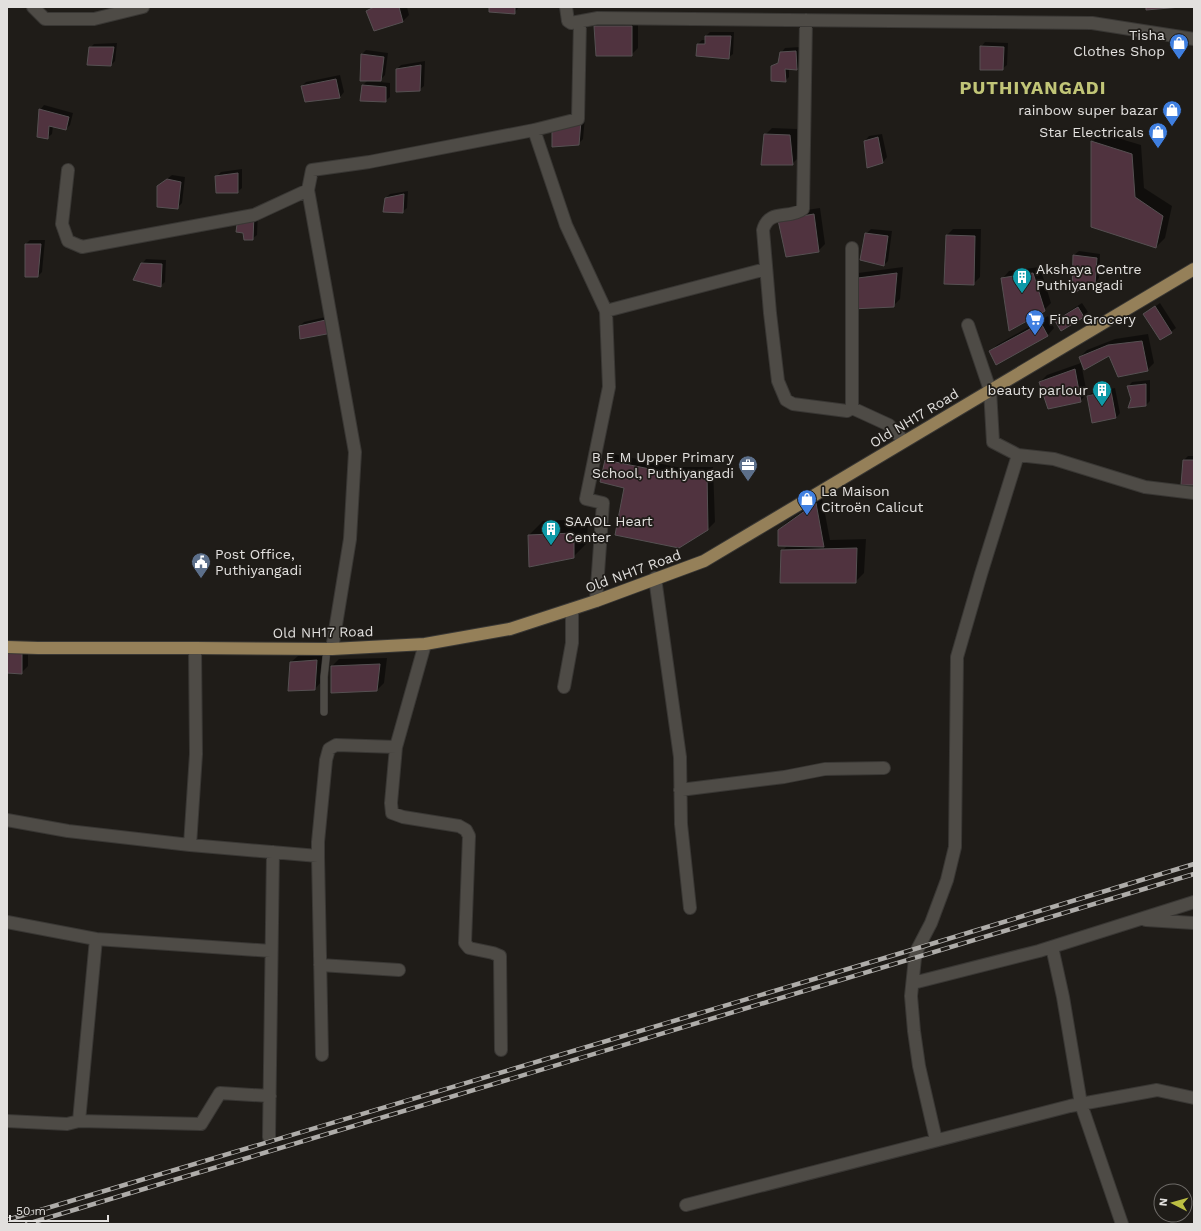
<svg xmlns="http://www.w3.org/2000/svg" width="1201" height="1231" font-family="'Work Sans',sans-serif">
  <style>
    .shadow { fill: #0007 }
    .building { fill: #50333f; stroke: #565052 }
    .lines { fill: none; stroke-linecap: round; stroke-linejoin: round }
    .lane-casing { stroke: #393734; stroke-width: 8 }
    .street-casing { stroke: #393734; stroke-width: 14 }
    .primary-casing { stroke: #393734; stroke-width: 14 }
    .lane { stroke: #4e4b46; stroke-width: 7 }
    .street { stroke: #4e4b46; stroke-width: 12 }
    .primary { stroke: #958059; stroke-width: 12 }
    .rail-casing { stroke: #aeaca9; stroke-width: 4.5 }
    .rail { stroke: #1f1c18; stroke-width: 3; stroke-dasharray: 9; stroke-linecap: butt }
    .labels { text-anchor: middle; stroke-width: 3.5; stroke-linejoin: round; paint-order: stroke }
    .poi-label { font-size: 14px; fill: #e2e0de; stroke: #1f1c18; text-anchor: end }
    .street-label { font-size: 14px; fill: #e2e0de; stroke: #1f1c18 }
    .district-label { font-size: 18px; font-weight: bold; letter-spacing: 1px; fill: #c1c577; stroke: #1f1c18 }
  </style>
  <rect width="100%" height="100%" fill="#1f1c18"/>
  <path class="shadow" d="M 371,7 L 407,7 L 409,15 L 402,22 L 367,11 Z
    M 490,7 L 519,7 L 514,13 Z
    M 602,19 L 638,19 L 638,48 L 631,55 L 597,55 L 595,26 Z
    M 710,32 L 734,32 L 733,54 L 728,58 L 698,44 L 702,40 L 706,40 L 706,36 Z
    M 985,42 L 1008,43 L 1007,65 L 1002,69 L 981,47 Z
    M 117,43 L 115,61 L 111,65 L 90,48 L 94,44 Z
    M 800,47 L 801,64 L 797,69 L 789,68 L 789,77 L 785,81 L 772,66 L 780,61 L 781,53 L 785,48 Z
    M 366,50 L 388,53 L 385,75 L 380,80 L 369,80 L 369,81 L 390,83 L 390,97 L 385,101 L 363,85 L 368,80 L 362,54 Z
    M 425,61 L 424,86 L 419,90 L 397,69 L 401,65 Z
    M 340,75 L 344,92 L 340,97 L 305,100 L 302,86 L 306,82 Z
    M 44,105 L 73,113 L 70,125 L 66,129 L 53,126 L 52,134 L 47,138 L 40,110 Z
    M 585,117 L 583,139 L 578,144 L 557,123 Z
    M 7,121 L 8,121 L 7,142 Z
    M 772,128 L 797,129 L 799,157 L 792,164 L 765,135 Z
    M 1101,133 L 1141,145 L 1144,188 L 1172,206 L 1165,238 L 1156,247 L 1092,142 Z
    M 882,134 L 887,157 L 883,162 L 868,167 L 865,141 L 869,136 Z
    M 242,169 L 242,188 L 237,192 L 216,177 L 221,172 Z
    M 172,175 L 185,177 L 182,203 L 177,208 L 158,186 Z
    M 408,191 L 407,208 L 402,212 L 386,198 L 390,194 Z
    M 820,208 L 825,244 L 818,251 L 786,213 Z
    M 258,211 L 257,235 L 252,239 L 245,239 Z
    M 871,229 L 892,231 L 888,261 L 884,265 L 866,234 Z
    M 953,229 L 981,229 L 980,277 L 973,284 L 947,235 Z
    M 30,240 L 45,240 L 42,272 L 38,276 L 26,244 Z
    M 1079,251 L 1100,254 L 1099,278 L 1095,283 L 1073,292 L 1074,255 Z
    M 146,259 L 166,260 L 165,282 L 160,286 L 142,264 Z
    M 903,267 L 900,299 L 893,306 L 851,280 L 858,273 Z
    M 1040,267 L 1051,303 L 1044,310 L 1003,278 L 1009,271 Z
    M 1082,303 L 1088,312 L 1083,316 L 1056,322 L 1060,317 Z
    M 1160,303 L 1176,328 L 1161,339 L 1145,314 Z
    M 334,315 L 336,328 L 300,326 L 304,322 Z
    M 1048,316 L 1054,328 L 1048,335 L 996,363 L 990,352 L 997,345 Z
    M 1148,334 L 1154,363 L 1147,370 L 1109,355 L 1080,357 L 1087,350 L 1115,339 Z
    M 1081,363 L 1087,394 L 1080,401 L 1040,382 L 1047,375 Z
    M 1150,380 L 1150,401 L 1146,405 L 1132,399 L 1128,387 L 1132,382 Z
    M 1115,388 L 1120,413 L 1116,418 L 1088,396 L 1093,392 Z
    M 613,454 L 677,467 L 713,467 L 715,522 L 708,529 L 625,488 L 606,460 Z
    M 1188,456 L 1194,456 L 1194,484 L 1184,460 Z
    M 822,498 L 830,540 L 866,539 L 864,573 L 855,582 L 782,551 L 788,545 L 779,530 L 786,523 Z
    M 588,519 L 587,543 L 573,557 L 529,535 L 543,521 Z
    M 28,644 L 28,666 L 21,673 L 7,672 Z
    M 323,654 L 321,682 L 315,689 L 291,662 L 298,656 Z
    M 387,658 L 384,683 L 377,690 L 332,666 L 339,659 Z"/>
  <path class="building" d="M 374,7 L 399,7 L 403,22 L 374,31 L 366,11 Z
    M 489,7 L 515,7 L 515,14 L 489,12 Z
    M 1146,7 L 1181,7 L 1146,10 Z
    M 594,26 L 632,26 L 632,56 L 596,56 Z
    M 705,36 L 731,36 L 729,59 L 696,56 L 697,44 L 705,44 Z
    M 980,46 L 1004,47 L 1003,70 L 980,70 Z
    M 89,47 L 114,47 L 111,66 L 87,65 Z
    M 796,51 L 797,70 L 785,69 L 786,82 L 771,81 L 771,66 L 778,63 L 780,52 Z
    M 361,54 L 384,57 L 381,81 L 360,81 Z
    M 421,65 L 420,91 L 396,92 L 396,69 Z
    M 336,79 L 340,98 L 305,102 L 301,86 Z
    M 362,85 L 386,87 L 386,102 L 360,101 Z
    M 39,109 L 69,117 L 66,130 L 49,126 L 48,139 L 37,137 Z
    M 581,121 L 579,145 L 552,147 L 552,127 Z
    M 764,134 L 790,135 L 793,165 L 761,165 Z
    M 878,137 L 883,163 L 867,168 L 864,141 Z
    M 1091,141 L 1132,154 L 1135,197 L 1163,216 L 1156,248 L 1091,227 Z
    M 238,173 L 238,193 L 216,193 L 215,176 Z
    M 167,179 L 181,182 L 178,209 L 157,207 L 157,186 Z
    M 404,194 L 403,213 L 383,212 L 385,198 Z
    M 254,214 L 253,240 L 244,240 L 243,233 L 236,232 L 238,217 Z
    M 814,214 L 819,252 L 786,257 L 778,220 Z
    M 865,233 L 888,236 L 884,266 L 860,260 Z
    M 946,235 L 975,236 L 974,285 L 944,284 Z
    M 25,244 L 41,244 L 38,277 L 25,277 Z
    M 1073,255 L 1097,258 L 1095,284 L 1072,293 Z
    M 141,263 L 162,264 L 161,287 L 133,280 Z
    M 897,273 L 894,307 L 851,309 L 850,279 Z
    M 1033,273 L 1045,311 L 1009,331 L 1001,278 Z
    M 1155,306 L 1172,333 L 1160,340 L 1143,314 Z
    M 1078,307 L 1084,317 L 1061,331 L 1055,321 Z
    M 330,319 L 332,333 L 300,339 L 299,326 Z
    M 1041,323 L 1048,336 L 996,365 L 989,351 Z
    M 1142,341 L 1148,371 L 1118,377 L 1109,356 L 1084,370 L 1079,357 L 1108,345 Z
    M 1075,369 L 1081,402 L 1048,409 L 1039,382 Z
    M 1146,384 L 1146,406 L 1128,408 L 1131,399 L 1127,386 Z
    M 1111,391 L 1116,418 L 1092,423 L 1087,396 Z
    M 605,460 L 670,473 L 707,473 L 708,530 L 679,548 L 615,535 L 624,488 L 600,482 Z
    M 1183,460 L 1194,460 L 1194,485 L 1181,485 Z
    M 816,503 L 824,547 L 778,546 L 778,530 Z
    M 574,533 L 574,558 L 529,567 L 528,535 Z
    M 857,548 L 856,583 L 780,583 L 781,550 Z
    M 7,651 L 22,651 L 22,674 L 7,673 Z
    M 317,660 L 315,690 L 288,691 L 290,662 Z
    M 380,664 L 377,691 L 331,693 L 331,666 Z"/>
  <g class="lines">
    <g class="lane-casing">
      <path id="lane" d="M 324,712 L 324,677 L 327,649"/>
    </g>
    <g class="street-casing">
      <path id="street" d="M 33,7 L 45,19 L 94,19 L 143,7
        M 566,7 L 568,21 L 571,23 L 598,18 L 1092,23 L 1194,39
        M 806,20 L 803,209 C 789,220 769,208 763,230 L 770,313 L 778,381 L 786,400 L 793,404 L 847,411 L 852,408
        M 580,22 L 578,119 L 534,130 L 566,225 L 606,311 L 609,387 L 586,499 L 603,503 L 596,601
        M 68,170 L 62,224 L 68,241 L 82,247 L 254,215 L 308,190
        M 606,311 L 766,269
        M 852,408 L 852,248
        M 852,408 L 889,425 L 904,441
        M 1018,455 L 1054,459 L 1145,487 L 1194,493
        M 655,578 L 680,757 L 681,824 L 690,908
        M 425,644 L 396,747 L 391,803 L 392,813 L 403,817 L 459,826 L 466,830 L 469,836 L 465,943 L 469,948 L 493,953 L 500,956 L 501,1050
        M 332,649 L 350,539 L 355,452 L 308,190 L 312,170 L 369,162 L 534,130
        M 564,687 L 572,643 L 572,609
        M 680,790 L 784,777 L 825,769 L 884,768
        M 7,820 L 68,831 L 190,845 L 318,856 L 318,842 L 326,760 L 329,749 L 336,745 L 396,747
        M 190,845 L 196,754 L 195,648
        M 318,856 L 322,1055
        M 1146,920 L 1194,923
        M 7,922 L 96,939 L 79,1121 L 67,1124 L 7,1121
        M 96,939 L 271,951
        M 1052,947 L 1063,997 L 1081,1104 L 1122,1224
        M 320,965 L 399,970
        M 913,983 L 1039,951 L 1194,902
        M 79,1121 L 201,1124 L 220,1093 L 270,1096
        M 269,1137 L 273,852
        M 936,1140 L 919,1066 L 914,1031 L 911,996 L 915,958 L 918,948 L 931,923 L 947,880 L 955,847 L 957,657 L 981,574 L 1018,455 L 993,442 L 990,390 L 968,325
        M 686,1205 L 1070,1106 L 1157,1090 L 1194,1098"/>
    </g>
    <g class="primary-casing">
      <path id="primary" d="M 7,647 L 38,648 L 195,648 L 332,649 L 425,644 L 510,629 L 596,601 L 704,561 L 1194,269"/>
    </g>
    <use href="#lane" class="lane"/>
    <use href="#street" class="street"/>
    <use href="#primary" class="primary"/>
    <g class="rail-casing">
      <path id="rail" d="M 7,1220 L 918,948 L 1194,864
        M 27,1224 L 1194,874"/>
    </g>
    <use href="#rail" class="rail"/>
  </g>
  <defs>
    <g id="shop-pin" transform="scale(1)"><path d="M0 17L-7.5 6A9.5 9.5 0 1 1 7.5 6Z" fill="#3f7fe0" stroke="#1f1c18"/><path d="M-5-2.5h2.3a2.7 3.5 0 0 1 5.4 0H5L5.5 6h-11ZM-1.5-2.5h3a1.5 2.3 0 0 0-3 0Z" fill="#fff"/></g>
    <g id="building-pin" transform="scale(1)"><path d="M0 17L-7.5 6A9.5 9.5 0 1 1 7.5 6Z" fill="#0f9aa8" stroke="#1f1c18"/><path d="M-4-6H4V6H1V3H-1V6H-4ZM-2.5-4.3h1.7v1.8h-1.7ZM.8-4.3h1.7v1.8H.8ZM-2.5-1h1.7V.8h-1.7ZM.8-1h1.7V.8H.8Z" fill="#fff"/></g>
    <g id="supermarket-pin" transform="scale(1)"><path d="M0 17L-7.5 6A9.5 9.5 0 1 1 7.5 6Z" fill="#3f7fe0" stroke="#1f1c18"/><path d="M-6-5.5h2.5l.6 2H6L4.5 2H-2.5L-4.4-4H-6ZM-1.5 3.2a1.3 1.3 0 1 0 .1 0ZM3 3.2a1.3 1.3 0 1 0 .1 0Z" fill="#fff"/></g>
    <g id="office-pin" transform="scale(1)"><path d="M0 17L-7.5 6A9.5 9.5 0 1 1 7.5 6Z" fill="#5c6f8a" stroke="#1f1c18"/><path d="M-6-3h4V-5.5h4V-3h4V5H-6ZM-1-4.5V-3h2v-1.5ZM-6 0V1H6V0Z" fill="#fff"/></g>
    <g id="civic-pin" transform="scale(1)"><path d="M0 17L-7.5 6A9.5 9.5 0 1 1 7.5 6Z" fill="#5c6f8a" stroke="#1f1c18"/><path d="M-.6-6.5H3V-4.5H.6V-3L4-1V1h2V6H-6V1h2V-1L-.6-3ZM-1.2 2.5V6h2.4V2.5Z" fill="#fff"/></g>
  </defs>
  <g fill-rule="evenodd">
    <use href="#shop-pin" x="1179" y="43"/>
    <use href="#shop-pin" x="1172" y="110"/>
    <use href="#shop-pin" x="1158" y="132"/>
    <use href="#building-pin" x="1022" y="277"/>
    <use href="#supermarket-pin" x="1035" y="319"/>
    <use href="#building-pin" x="1102" y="390"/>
    <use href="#office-pin" x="748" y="465"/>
    <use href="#shop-pin" x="807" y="499"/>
    <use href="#building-pin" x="551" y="529"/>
    <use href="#civic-pin" x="201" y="562"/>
  </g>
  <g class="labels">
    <g class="poi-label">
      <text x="1165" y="40">Tisha<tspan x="1165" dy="16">Clothes Shop</tspan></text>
      <text x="1158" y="115">rainbow super bazar</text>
      <text x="1144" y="137">Star Electricals</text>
      <text x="1036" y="274" text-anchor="start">Akshaya Centre<tspan x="1036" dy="16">Puthiyangadi</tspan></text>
      <text x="1049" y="324" text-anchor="start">Fine Grocery</text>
      <text x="1088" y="395">beauty parlour</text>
      <text x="734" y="462">B E M Upper Primary<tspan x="734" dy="16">School, Puthiyangadi</tspan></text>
      <text x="821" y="496" text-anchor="start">La Maison<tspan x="821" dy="16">Citroën Calicut</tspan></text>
      <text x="565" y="526" text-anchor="start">SAAOL Heart<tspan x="565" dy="16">Center</tspan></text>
      <text x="215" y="559" text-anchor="start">Post Office,<tspan x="215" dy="16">Puthiyangadi</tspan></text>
    </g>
    <g class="street-label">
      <text transform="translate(914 418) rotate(-31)" y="5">Old NH17 Road</text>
      <text transform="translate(633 571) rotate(-20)" y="5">Old NH17 Road</text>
      <text transform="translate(323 632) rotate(-1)" y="5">Old NH17 Road</text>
    </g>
    <g class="district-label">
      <text x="1033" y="94">PUTHIYANGADI</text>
    </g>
  </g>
  <rect width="1201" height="1231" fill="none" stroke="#e2e0de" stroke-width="16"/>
  <g transform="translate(1173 1203) rotate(276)"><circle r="19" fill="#1f1c18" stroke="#6d6a67"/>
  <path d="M0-3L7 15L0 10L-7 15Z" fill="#bcbf43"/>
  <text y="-6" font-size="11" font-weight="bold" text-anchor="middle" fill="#e2e0de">N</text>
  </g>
  <path d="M10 1215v6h98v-6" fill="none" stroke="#e2e0de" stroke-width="2"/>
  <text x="16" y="1215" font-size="12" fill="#e2e0de" stroke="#1f1c18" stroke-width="3" paint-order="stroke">50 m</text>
</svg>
